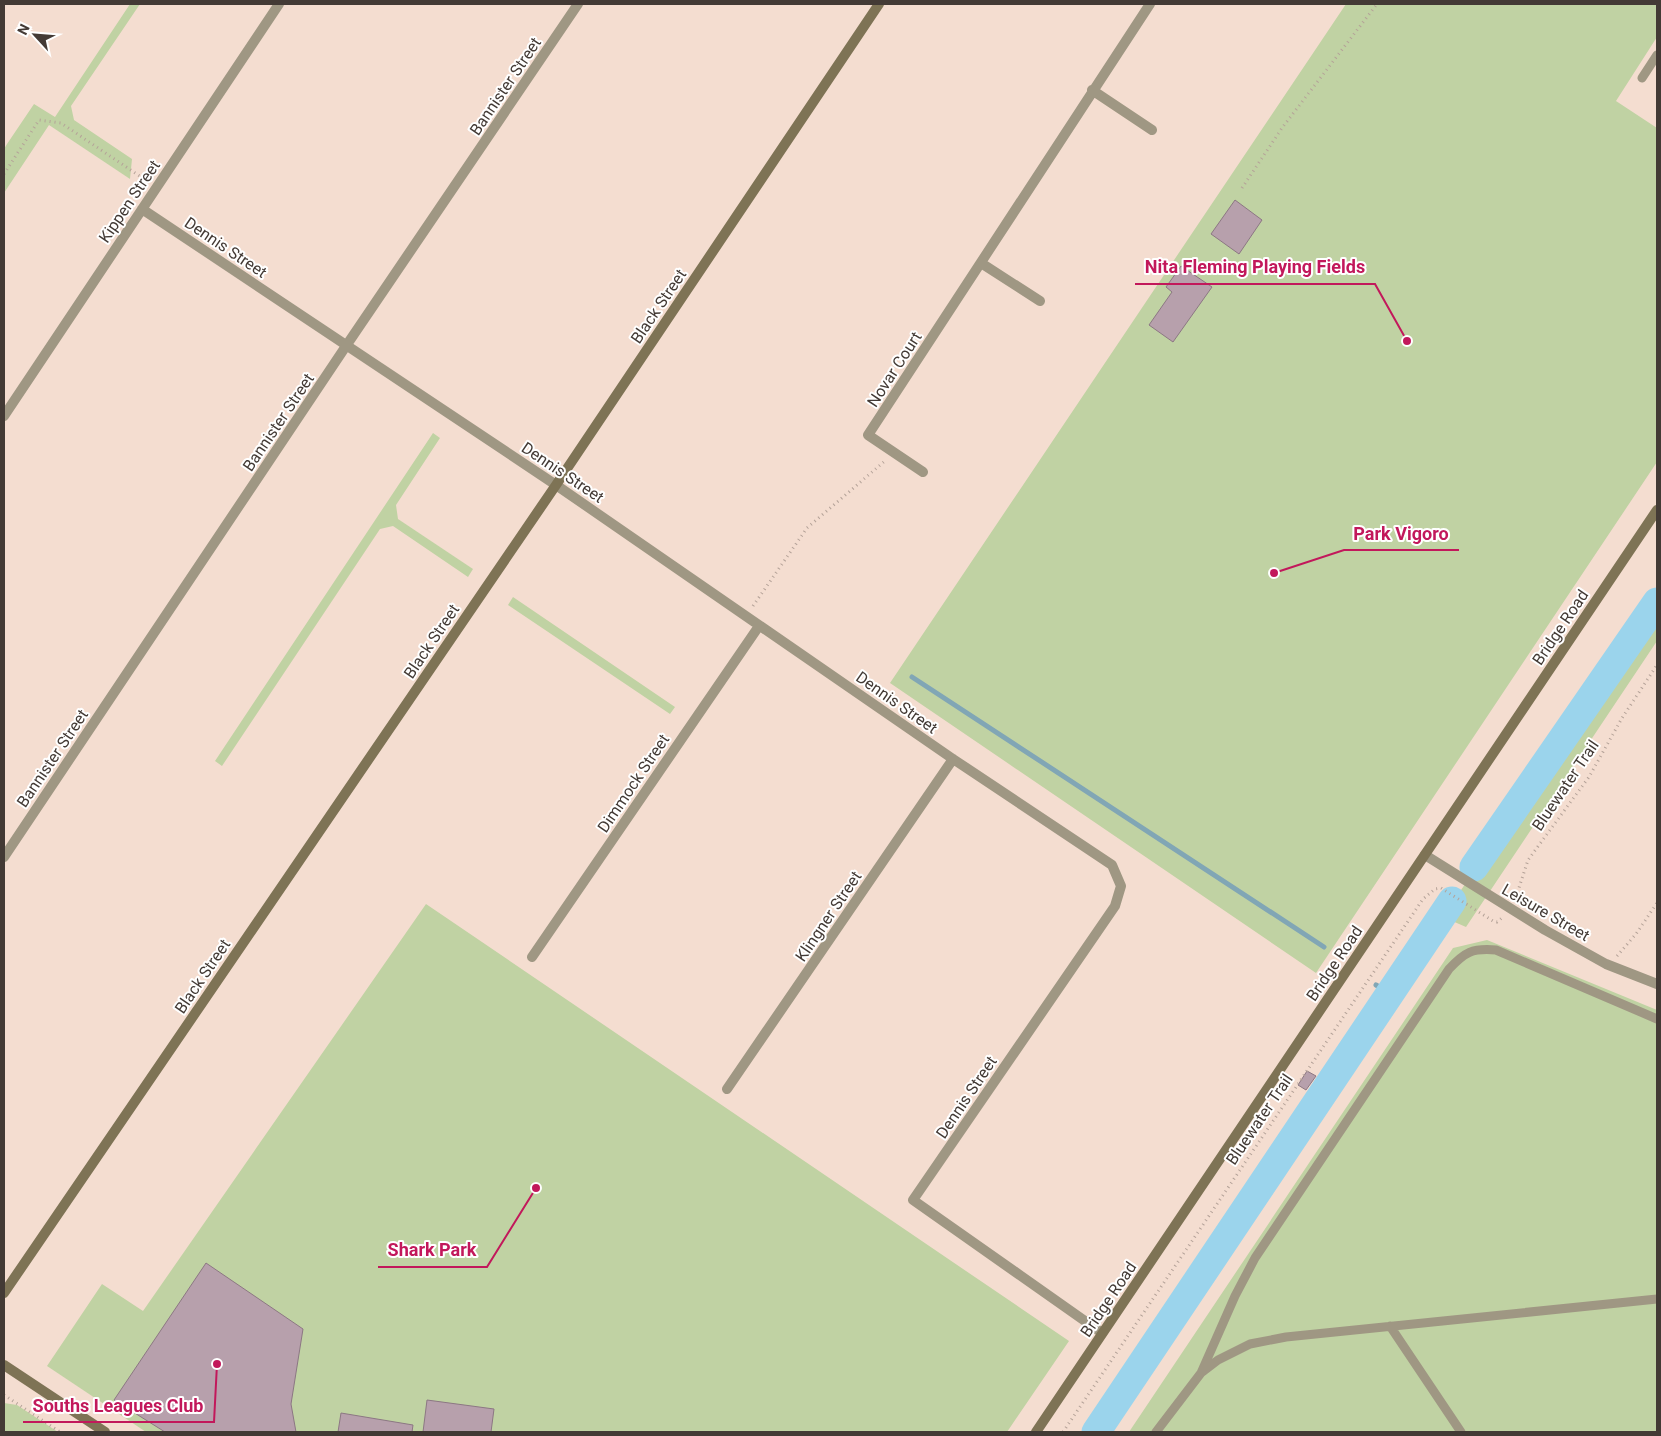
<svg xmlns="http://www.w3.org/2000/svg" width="1661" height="1436" font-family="Roboto,sans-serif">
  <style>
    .green { fill: #c0d2a3 }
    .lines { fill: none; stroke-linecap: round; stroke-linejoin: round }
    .stream { stroke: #81a6b5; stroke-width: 5 }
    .river { stroke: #9bd4ec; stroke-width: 29 }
    .building { fill: #b7a0ac; stroke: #8c7783 }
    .path { stroke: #b4a298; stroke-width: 3; stroke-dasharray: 1 4; stroke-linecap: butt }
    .lane { stroke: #9f9783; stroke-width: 9 }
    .street { stroke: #9f9783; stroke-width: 10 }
    .secondary { stroke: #7e7355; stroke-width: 10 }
    .labels { text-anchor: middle; stroke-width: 4; stroke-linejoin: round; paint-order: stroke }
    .street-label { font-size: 16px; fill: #433a35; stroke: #fff }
    .leader { fill: none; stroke: #c2185b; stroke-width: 2 }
    .callout-dot { fill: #c2185b; stroke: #fff; stroke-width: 2 }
    .callout-label { font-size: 18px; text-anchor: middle; font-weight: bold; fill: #c2185b; stroke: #fff; stroke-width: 4; stroke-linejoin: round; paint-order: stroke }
  </style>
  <rect width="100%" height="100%" fill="#f4ddd0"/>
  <path class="green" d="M 130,4 L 140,4 L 71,106 L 74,120 L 132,159 L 130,179 L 49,125 L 4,193 L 4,149 L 7,144 L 34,104 L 55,117 Z
    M 1346,4 L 1657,4 L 1657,37 L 1616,101 L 1657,128 L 1657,462 L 1316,973 L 890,683 Z
    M 433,433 L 440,438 L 396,505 L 398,519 L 473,569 L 468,577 L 393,526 L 380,529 L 222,766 L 215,761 Z
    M 513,597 L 675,707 L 670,714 L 508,605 Z
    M 1657,597 L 1657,641 L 1466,927 L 1443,917 Z
    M 426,904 L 1069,1341 L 1007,1432 L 146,1432 L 47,1366 L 102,1284 L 143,1311 Z
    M 1487,940 L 1657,1010 L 1657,1432 L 1129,1432 L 1453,948 Z
    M 4,1403 L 17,1405 L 58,1432 L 4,1432 Z"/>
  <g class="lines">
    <path class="stream" d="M 912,677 L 1324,947
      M 1376,985 L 1391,994"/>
    <path class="river" d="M 1474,867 L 1657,602
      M 1096,1432 L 1452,901"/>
  </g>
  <path class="building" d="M 1235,200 L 1262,220 L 1239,254 L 1211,234 Z
    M 1181,266 L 1212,287 L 1173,342 L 1149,325 L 1172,292 L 1166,287 Z
    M 1307,1071 L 1316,1076 L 1306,1090 L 1298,1085 Z
    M 206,1263 L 303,1329 L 291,1404 L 296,1432 L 165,1432 L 114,1400 Z
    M 427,1400 L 494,1409 L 491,1432 L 423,1432 Z
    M 341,1413 L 413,1425 L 412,1432 L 338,1432 Z"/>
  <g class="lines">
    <path class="path" d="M 4,174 L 39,120 L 61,123 L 147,181
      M 1242,188 L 1282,128 L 1377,4
      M 753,606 L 807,528 L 886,460
      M 1516,897 L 1528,860 L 1589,777 L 1622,718 L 1657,665
      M 1617,956 L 1636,934 L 1657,903
      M 4,1395 L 60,1432
      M 1063,1432 L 1423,899 L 1435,889 L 1441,888 L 1493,921 L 1497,922 L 1503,917"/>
    <path class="lane" d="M 1642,78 L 1657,55
      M 1390,1326 L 1461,1432
      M 1201,1373 L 1235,1296 L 1255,1258 L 1449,969 C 1465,952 1472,948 1496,950 L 1657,1019
      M 1156,1432 L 1201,1373 L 1218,1360 L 1250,1344 L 1286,1337 L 1657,1299"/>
    <path class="street" d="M 1092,90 L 1152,130
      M 142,209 L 556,485 L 953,759 L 1112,865 L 1121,886 L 1115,906 L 913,1200 L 1102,1333
      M 981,263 L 1040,301
      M 4,416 L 279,4
      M 923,472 L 868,435 L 1150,4
      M 1425,855 L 1545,930 L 1606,964 L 1657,984
      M 4,857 L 346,346 L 578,4
      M 532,957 L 759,626
      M 727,1089 L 953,759"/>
    <path class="secondary" d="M 4,1293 L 556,485 L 879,4
      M 4,1365 L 105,1432
      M 1036,1432 L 1657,510"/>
  </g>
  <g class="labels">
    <g class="street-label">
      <text transform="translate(505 86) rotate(-56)" y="6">Bannister Street</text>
      <text transform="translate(129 201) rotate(-56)" y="6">Kippen Street</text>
      <text transform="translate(226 247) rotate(34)" y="6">Dennis Street</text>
      <text transform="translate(658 306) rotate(-56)" y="6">Black Street</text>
      <text transform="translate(894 369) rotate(-57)" y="6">Novar Court</text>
      <text transform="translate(278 422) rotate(-56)" y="6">Bannister Street</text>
      <text transform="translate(563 472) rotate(34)" y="6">Dennis Street</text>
      <text transform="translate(1560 627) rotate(-56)" y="6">Bridge Road</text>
      <text transform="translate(431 641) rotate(-56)" y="6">Black Street</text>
      <text transform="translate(897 702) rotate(35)" y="6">Dennis Street</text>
      <text transform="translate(52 758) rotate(-56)" y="6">Bannister Street</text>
      <text transform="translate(633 783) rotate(-56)" y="6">Dimmock Street</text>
      <text transform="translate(1565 785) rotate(-56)" y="6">Bluewater Trail</text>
      <text transform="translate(1546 912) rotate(30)" y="6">Leisure Street</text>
      <text transform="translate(828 916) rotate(-56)" y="6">Klingner Street</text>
      <text transform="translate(1334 963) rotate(-56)" y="6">Bridge Road</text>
      <text transform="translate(202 976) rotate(-56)" y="6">Black Street</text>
      <text transform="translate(966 1097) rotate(-56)" y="6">Dennis Street</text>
      <text transform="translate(1259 1119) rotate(-56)" y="6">Bluewater Trail</text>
      <text transform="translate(1108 1299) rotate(-56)" y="6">Bridge Road</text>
    </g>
  </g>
  <path class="leader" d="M1407 341L1375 284H1135M1274 573L1344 550H1459M536 1188L487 1267H378M217 1364L214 1422H23"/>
  <g class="callout-dot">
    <circle cx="1407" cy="341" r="5"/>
    <circle cx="1274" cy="573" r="5"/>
    <circle cx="536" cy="1188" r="5"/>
    <circle cx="217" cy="1364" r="5"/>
  </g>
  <g class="callout-label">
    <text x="1255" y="273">Nita Fleming Playing Fields</text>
    <text x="1401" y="540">Park Vigoro</text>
    <text x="432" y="1256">Shark Park</text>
    <text x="118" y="1412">Souths Leagues Club</text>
  </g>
  <rect width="1661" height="1436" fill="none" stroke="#433a35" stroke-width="10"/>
  <g transform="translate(35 35) rotate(296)" stroke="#ffffff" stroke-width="4" paint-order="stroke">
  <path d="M0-4L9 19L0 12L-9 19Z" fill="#433a35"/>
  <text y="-8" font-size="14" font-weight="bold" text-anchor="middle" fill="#433a35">N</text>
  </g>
</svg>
